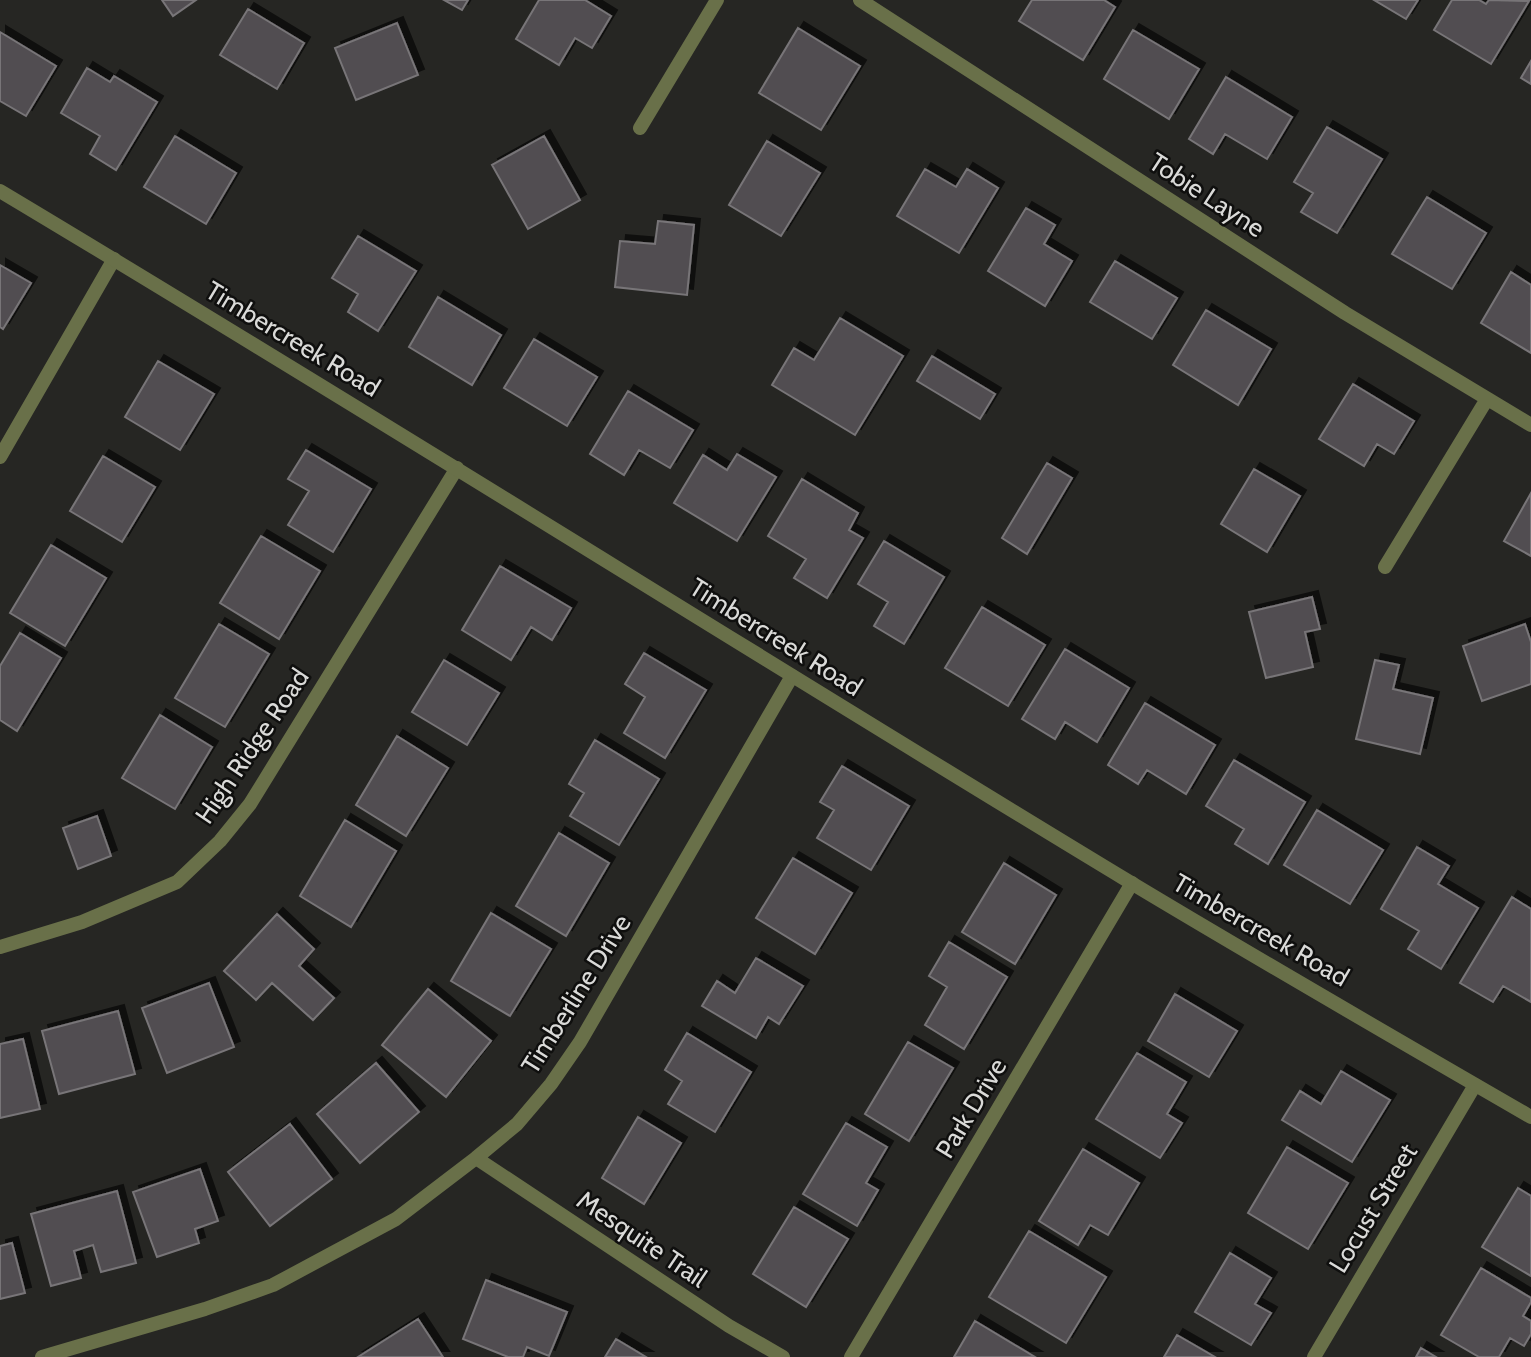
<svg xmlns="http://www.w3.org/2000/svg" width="1531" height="1357" font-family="Cabin,sans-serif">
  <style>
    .building { fill: #514e51; stroke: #787578; stroke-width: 2; filter: url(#shadow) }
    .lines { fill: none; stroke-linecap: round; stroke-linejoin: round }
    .minor { stroke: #697049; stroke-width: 14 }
    .tertiary { stroke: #697049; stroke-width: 14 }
    .labels { text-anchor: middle; stroke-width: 5; stroke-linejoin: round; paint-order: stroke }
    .street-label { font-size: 26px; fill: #dadad8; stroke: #0f0f0e }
  </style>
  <defs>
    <filter id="shadow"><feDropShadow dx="6" dy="-6" stdDeviation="0" flood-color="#0009"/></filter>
  </defs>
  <rect width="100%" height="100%" fill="#262623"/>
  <path class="building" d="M 162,0 L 196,0 L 173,16 Z
    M 444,0 L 468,0 L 462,10 Z
    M 539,0 L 585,0 L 611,16 L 592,48 L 575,38 L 559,65 L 516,39 Z
    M 1032,0 L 1104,0 L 1115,7 L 1083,60 L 1019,21 Z
    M 1374,0 L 1418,0 L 1406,19 Z
    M 1452,0 L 1479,0 L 1486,4 L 1489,0 L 1529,1 L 1491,64 L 1434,30 Z
    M 248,9 L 304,43 L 277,89 L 220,55 Z
    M 397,23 L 418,75 L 356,100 L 335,48 Z
    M 798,28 L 860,66 L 821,130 L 759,93 Z
    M 1133,30 L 1199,69 L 1169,119 L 1104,79 Z
    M 0,32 L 56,66 L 26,116 L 0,101 Z
    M 1531,61 L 1531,84 L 1521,78 Z
    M 87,68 L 110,82 L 114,76 L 157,102 L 116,170 L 90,154 L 100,136 L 61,113 Z
    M 1226,77 L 1292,117 L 1267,159 L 1225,134 L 1213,154 L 1189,139 Z
    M 1327,127 L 1382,159 L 1337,233 L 1301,212 L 1313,193 L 1294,182 Z
    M 175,136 L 236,173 L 206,224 L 144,187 Z
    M 544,136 L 580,200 L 528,229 L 492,165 Z
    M 767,141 L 820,173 L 781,236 L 729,205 Z
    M 925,169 L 956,187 L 967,169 L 998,188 L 959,253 L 897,216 Z
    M 1427,197 L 1486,233 L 1452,289 L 1392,254 Z
    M 1026,208 L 1055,225 L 1044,244 L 1072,261 L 1045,306 L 988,271 Z
    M 658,221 L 694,225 L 687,295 L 615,287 L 620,241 L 655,244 Z
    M 358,236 L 416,271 L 378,331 L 348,312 L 358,294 L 332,278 Z
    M 1115,261 L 1177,298 L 1152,339 L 1090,302 Z
    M 0,265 L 31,283 L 3,329 L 0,327 Z
    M 1511,272 L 1531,285 L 1531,353 L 1481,323 Z
    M 438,297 L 501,335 L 472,385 L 409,347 Z
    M 1206,310 L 1271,349 L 1238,405 L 1173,365 Z
    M 840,318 L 903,356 L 855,435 L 772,385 L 794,348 L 814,360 Z
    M 534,339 L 597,377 L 567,426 L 504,388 Z
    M 932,356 L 995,394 L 980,419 L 917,381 Z
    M 158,361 L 214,394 L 180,450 L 125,417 Z
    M 1353,384 L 1414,421 L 1394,454 L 1377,444 L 1364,466 L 1319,439 Z
    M 628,391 L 693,430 L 670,468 L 639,450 L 624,475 L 590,454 Z
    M 306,450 L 371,489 L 333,552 L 288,525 L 309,491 L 288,479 Z
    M 737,454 L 776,477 L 737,541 L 674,503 L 703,455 L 727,470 Z
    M 103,456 L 155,487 L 122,542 L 70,511 Z
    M 1047,463 L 1072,478 L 1027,554 L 1002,538 Z
    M 1254,469 L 1300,496 L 1267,552 L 1221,524 Z
    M 802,479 L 858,513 L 849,530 L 863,538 L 827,598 L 794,578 L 806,559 L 768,536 Z
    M 1531,493 L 1531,556 L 1504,541 Z
    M 261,536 L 320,571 L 279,639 L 220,603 Z
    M 884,541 L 944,577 L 904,644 L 874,626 L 888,602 L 858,584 Z
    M 51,545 L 106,578 L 65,646 L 10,613 Z
    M 500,566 L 571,608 L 552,640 L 531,627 L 511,660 L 462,630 Z
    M 1312,597 L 1320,629 L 1305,632 L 1313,667 L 1266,678 L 1249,612 Z
    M 982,607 L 1045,645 L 1008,706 L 945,668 Z
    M 219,624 L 269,654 L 225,727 L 175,698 Z
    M 1525,624 L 1531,642 L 1531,684 L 1482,701 L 1463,646 Z
    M 20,633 L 61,658 L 17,731 L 0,720 L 0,666 Z
    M 1065,649 L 1129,688 L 1097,742 L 1065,722 L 1055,739 L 1022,719 Z
    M 644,653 L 706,690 L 665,758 L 624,733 L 645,697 L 625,684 Z
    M 444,660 L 499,693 L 467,745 L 412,712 Z
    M 1375,660 L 1399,665 L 1393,689 L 1433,698 L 1420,754 L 1356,739 Z
    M 1145,703 L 1215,745 L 1186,794 L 1147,770 L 1138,784 L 1108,765 Z
    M 160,715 L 212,747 L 175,809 L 122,778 Z
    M 397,736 L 448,768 L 406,836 L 356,805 Z
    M 595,740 L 659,779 L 619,845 L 570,816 L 584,793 L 569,784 Z
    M 1234,760 L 1305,802 L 1268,864 L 1235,844 L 1244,829 L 1206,806 Z
    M 842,766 L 909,806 L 871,870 L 817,838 L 834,810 L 820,802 Z
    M 1317,810 L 1383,850 L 1350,904 L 1284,865 Z
    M 97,816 L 111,856 L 78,869 L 63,828 Z
    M 345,820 L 396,851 L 351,927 L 300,896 Z
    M 559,833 L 609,863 L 566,936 L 516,906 Z
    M 1417,847 L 1449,866 L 1438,884 L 1478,908 L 1441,969 L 1408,949 L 1419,931 L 1381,909 Z
    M 793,858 L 852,893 L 815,954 L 756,918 Z
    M 1004,863 L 1056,895 L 1015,964 L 962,932 Z
    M 1512,897 L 1531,909 L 1531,1002 L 1503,986 L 1493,1002 L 1460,983 Z
    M 491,913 L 551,949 L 510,1016 L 451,981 Z
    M 277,914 L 314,949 L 299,966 L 334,998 L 313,1020 L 272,983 L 256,1000 L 224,971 Z
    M 949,942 L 1007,977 L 964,1049 L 925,1025 L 947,987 L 929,976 Z
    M 756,958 L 803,986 L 779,1024 L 768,1017 L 756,1038 L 702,1006 L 717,981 L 735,993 Z
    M 209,983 L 234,1047 L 167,1073 L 142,1008 Z
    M 428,989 L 491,1041 L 446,1097 L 382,1045 Z
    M 1175,994 L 1237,1031 L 1209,1077 L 1148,1041 Z
    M 118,1011 L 135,1074 L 59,1094 L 42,1031 Z
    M 687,1033 L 751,1072 L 715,1132 L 668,1104 L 682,1081 L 665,1070 Z
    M 23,1039 L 40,1109 L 0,1118 L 0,1044 Z
    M 908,1042 L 953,1068 L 909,1141 L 865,1114 Z
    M 1137,1053 L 1186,1082 L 1167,1114 L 1182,1123 L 1160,1158 L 1096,1119 Z
    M 376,1063 L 419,1112 L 360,1163 L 317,1114 Z
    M 1341,1071 L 1390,1100 L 1352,1162 L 1282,1120 L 1300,1091 L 1321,1104 Z
    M 638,1117 L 681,1143 L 644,1204 L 602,1178 Z
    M 846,1123 L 887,1147 L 866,1183 L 878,1190 L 857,1226 L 803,1194 Z
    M 290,1124 L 332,1179 L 270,1226 L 228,1172 Z
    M 1287,1147 L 1348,1183 L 1308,1249 L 1248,1213 Z
    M 1083,1149 L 1139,1183 L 1108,1235 L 1090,1225 L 1078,1245 L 1039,1221 Z
    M 200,1169 L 218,1221 L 195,1229 L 199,1243 L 157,1257 L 133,1192 Z
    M 1518,1188 L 1531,1196 L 1531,1276 L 1482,1247 Z
    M 117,1191 L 136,1263 L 101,1272 L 93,1245 L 74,1251 L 81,1278 L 51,1286 L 31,1214 Z
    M 794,1207 L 848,1239 L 806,1307 L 753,1274 Z
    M 1029,1231 L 1106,1277 L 1066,1343 L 989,1297 Z
    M 12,1243 L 25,1293 L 0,1299 L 0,1246 Z
    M 1230,1253 L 1271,1278 L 1255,1304 L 1271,1313 L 1251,1345 L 1195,1312 Z
    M 1481,1268 L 1531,1298 L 1531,1302 L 1523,1316 L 1531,1321 L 1531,1334 L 1524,1346 L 1510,1338 L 1499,1357 L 1479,1357 L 1441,1335 Z
    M 486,1280 L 567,1312 L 549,1356 L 527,1347 L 523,1357 L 508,1357 L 463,1339 Z
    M 418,1319 L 443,1357 L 358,1357 Z
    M 975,1321 L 1035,1357 L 954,1357 Z
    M 1177,1335 L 1215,1357 L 1164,1357 Z
    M 616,1339 L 646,1357 L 605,1357 Z
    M 1421,1348 L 1436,1357 L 1416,1357 Z"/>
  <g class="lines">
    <path class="minor" d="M 860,0 L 1345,313 L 1531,425
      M 640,128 L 717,0
      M 0,457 L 114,259
      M 1385,567 L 1487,399
      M 0,947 L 82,922 L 177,882 L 220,841 L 250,804 L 457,468
      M 476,1158 L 729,1326 L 783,1357
      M 42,1357 L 205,1309 L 273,1285 L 396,1219 L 476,1158 L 517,1124 L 551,1084 L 580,1042 L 792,676
      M 851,1357 L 1132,883
      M 1314,1357 L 1475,1085"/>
    <path class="tertiary" d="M 0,191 C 378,417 751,653 1128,881 C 1261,961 1396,1039 1531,1117"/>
  </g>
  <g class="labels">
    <g class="street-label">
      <text transform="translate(1207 195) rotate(33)" y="9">Tobie Layne</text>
      <text transform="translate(293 339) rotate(31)" y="9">Timbercreek Road</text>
      <text transform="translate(776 637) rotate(32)" y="9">Timbercreek Road</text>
      <text transform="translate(252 746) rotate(-56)" y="9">High Ridge Road</text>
      <text transform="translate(1261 930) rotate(30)" y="9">Timbercreek Road</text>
      <text transform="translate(576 994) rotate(-58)" y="9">Timberline Drive</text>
      <text transform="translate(971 1108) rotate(-59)" y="9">Park Drive</text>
      <text transform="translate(1373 1208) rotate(-59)" y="9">Locust Street</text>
      <text transform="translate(642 1239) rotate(34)" y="9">Mesquite Trail</text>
    </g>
  </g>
</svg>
